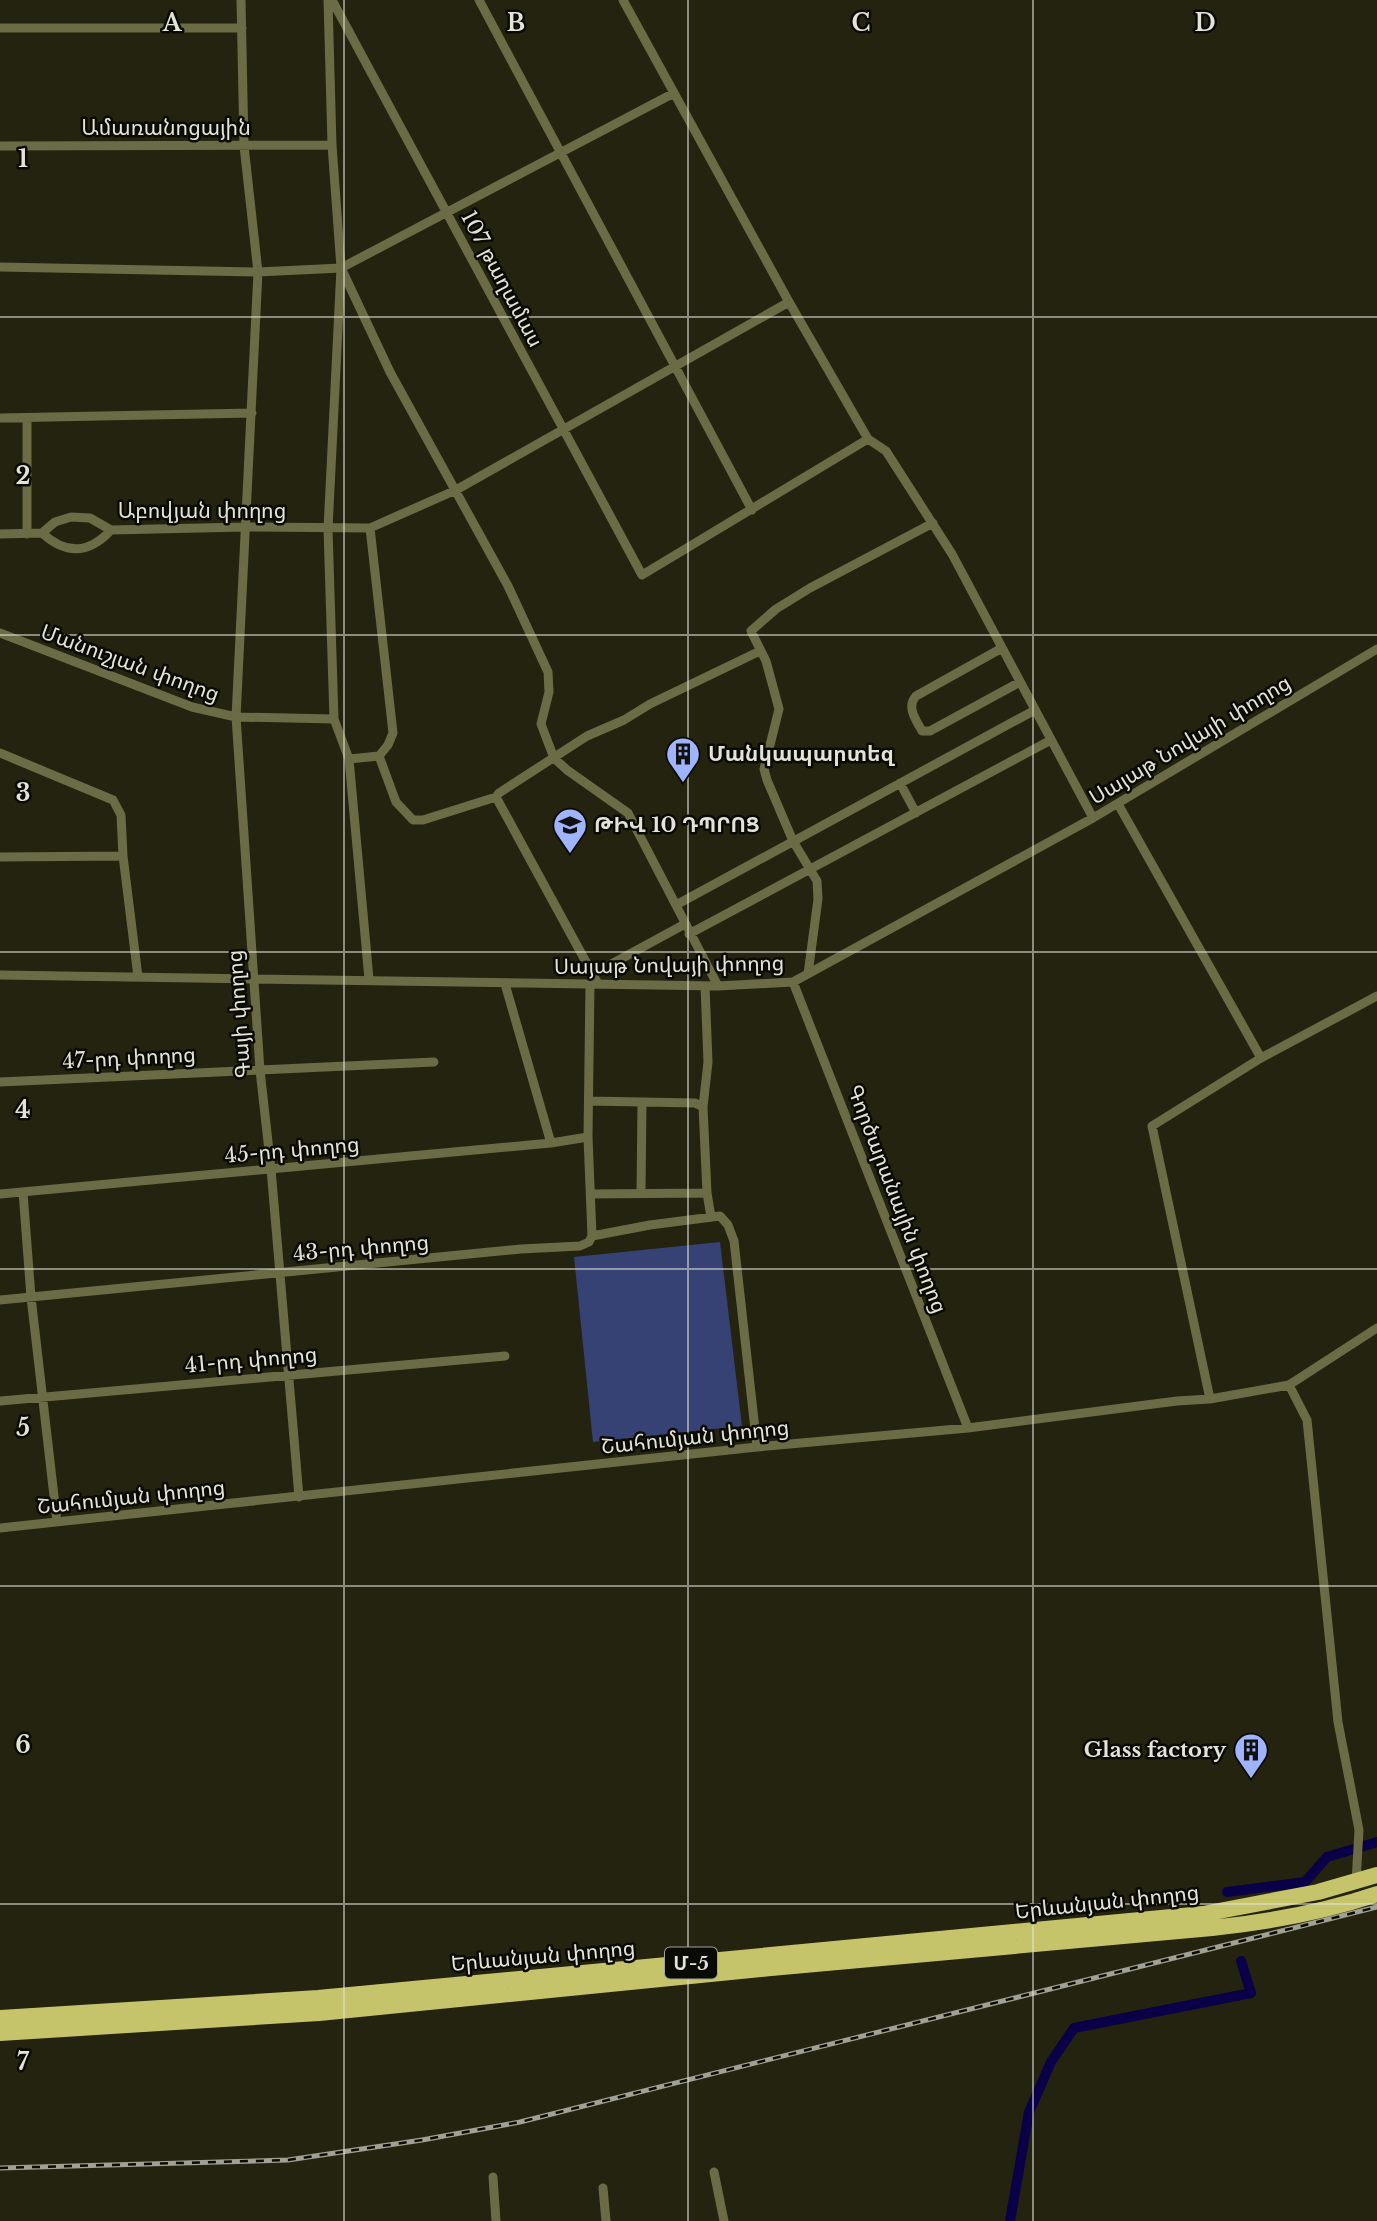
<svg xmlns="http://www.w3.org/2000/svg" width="1377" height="2221" font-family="'Libre Baskerville','Noto Sans Armenian',serif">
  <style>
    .pitch { fill: #364174 }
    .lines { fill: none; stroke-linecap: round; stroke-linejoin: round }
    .canal { stroke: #090047; stroke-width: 10 }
    .minor { stroke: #6b6b46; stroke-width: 9 }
    .trunk { stroke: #c5c46a; stroke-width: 16 }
    .rail-casing { stroke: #a0a093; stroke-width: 5 }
    .rail { stroke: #0b0b05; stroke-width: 2.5; stroke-dasharray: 8; stroke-linecap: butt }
    .grid { fill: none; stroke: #e3e3d8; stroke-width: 2; stroke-opacity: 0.55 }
    .labels { text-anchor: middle; stroke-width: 5; stroke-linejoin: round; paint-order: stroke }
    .shield { fill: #0b0b05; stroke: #a2a299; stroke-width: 2 }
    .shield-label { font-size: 19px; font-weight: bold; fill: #e3e3d8 }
    .street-label { font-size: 21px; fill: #e3e3d8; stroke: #0b0b05 }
    .poi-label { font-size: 21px; font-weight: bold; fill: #e3e3d8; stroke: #0b0b05; text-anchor: start }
    .grid-label { font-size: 23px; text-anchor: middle; font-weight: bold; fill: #e3e3d8; stroke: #0b0b05; stroke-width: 5; stroke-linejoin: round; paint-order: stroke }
  </style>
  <rect width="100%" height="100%" fill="#232310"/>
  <path class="pitch" d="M 720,1242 L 742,1426 L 593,1442 L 574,1257 Z"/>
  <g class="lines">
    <path class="canal" d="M 1227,1892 L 1305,1882 L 1327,1857 L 1377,1842
      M 1010,2221 L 1029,2112 L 1051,2062 L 1074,2028 L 1251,1993 L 1241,1961"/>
    <path class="minor" d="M 241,0 L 244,146 L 258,272 L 236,717 L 260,1070 L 271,1169 L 299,1497
      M 328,0 L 332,145 L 341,268 L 328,529 L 334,719 L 349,759 L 369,979
      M 332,0 L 642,575 L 868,439
      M 479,0 L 752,510
      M 623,0 L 789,302 L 868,439 L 886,451 L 952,554 L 1093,818
      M 0,28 L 242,28
      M 0,146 L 332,145
      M 0,267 L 258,272 L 341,268 L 674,93
      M 342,270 L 390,372 L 508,586 L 548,672 L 549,692 L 541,724 L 554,758 L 567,770 L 628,813 L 718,986
      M 0,418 L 252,413
      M 42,533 C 66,555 89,554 111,530
      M 0,534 L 42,533 L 55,522 L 71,517 L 90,518 L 111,530 L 245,527 L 370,528 L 456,490 L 789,302
      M 27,534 L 27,418
      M 0,633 L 192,707 L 236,717 L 334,719
      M 1002,648 L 916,696 C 906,707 916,720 922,731 L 930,731 L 1020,682
      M 0,753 L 113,800 L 121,815 L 123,856 L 138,977
      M 379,756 L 396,802 L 413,820 L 423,820 L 496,797
      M 349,759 L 379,756 L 388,745 L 393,733 L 370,528
      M 900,783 L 916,813
      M 1118,804 L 1261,1058
      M 0,857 L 123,856
      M 676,905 L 1035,710
      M 689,934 L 1051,740
      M 593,974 L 685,924
      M 808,974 L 818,899 L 817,881 L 793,841 L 767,780 L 764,769 L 779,709 L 766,661 L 751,631 L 776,609 L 810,588 L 933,523
      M 0,975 L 718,986 L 793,982 L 1093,818 L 1377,649
      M 793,982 L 968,1428
      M 505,984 L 551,1143
      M 590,984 L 588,1137 L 592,1236
      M 598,984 L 496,797 L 499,793 L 587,736 L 624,720 L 650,704 L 760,651
      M 0,1082 L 434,1062
      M 589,1101 L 695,1103 L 703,1107 L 707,1193 L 711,1217
      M 703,1107 L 708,1062 L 705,986
      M 23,1192 L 31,1297 L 57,1522
      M 641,1193 L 642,1102
      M 0,1194 L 551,1143 L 588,1137
      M 592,1194 L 707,1193
      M 0,1300 L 521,1249 L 580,1246 L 589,1242 L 592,1236 L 650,1225 L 720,1216 L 728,1225 L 734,1241 L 757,1447
      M 1289,1385 L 1307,1420 L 1338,1722 L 1359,1830 L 1356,1882
      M 1210,1399 L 1152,1126 L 1261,1058 L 1377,996
      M 0,1401 L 505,1356
      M 0,1528 L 757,1447 L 968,1428 L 1177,1401 L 1210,1399 L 1289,1385 L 1377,1328
      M 714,2172 L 724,2221
      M 493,2177 L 496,2221
      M 603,2188 L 606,2221"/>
    <path class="trunk" d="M 0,2018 L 318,1998 L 1203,1914 L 1318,1892 L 1377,1875
      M 0,2033 L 319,2013 L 771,1968 L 1212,1928 C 1268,1922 1324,1912 1377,1894"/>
    <g class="rail-casing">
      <path id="rail" d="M 0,2168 L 288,2160 L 422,2140 L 520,2122 L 1377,1907"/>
    </g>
    <use href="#rail" class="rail"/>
  </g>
  <path class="grid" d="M 344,0 L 344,2221M 688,0 L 688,2221M 1033,0 L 1033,2221M 0,317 L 1377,317M 0,635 L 1377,635M 0,952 L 1377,952M 0,1269 L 1377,1269M 0,1586 L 1377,1586M 0,1904 L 1377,1904"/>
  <defs>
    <g id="building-pin" transform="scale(1.75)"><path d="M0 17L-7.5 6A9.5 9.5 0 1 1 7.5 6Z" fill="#a0b3fd" stroke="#0b0b05"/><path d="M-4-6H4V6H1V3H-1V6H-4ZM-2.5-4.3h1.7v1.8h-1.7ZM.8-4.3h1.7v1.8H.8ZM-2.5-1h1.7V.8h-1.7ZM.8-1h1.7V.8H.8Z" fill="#111"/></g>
    <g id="school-pin" transform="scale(1.75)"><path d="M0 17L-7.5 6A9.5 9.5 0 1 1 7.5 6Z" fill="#a0b3fd" stroke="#0b0b05"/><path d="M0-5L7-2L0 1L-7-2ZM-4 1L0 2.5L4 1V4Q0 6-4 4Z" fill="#111"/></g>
  </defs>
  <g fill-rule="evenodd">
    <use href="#building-pin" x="683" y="754"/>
    <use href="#school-pin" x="570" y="825"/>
    <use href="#building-pin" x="1251" y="1750"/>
  </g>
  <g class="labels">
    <rect class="shield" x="665" y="1947.5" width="52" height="31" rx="5"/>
    <g class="shield-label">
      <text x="691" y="1970">Մ-5</text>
    </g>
    <g class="street-label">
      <text x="166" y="135">Ամառանոցային</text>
      <text transform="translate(502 279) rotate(62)" y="7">107 թաղամաս</text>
      <text x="202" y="518">Աբովյան փողոց</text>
      <text transform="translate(130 663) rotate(20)" y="7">Մանուշյան փողոց</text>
      <text transform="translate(1190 740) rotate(-31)" y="7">Սայաթ Նովայի փողոց</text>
      <text transform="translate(669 965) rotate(-1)" y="7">Սայաթ Նովայի փողոց</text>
      <text transform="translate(239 1014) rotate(-94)" y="7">Գայի փողոց</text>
      <text transform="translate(129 1058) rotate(-3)" y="7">47-րդ փողոց</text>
      <text transform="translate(292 1150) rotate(-5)" y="7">45-րդ փողոց</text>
      <text transform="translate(897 1199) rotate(69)" y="7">Գործարանային փողոց</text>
      <text transform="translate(361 1248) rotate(-5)" y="7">43-րդ փողոց</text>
      <text transform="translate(251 1360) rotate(-5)" y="7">41-րդ փողոց</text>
      <text transform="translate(695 1437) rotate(-6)" y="7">Շահումյան փողոց</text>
      <text transform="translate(131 1497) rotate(-6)" y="7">Շահումյան փողոց</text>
      <text transform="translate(1107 1902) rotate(-6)" y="7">Երևանյան փողոց</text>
      <text transform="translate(543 1956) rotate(-5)" y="7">Երևանյան փողոց</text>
    </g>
    <g class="poi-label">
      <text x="708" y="761">Մանկապարտեզ</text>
      <text x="594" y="832">ԹԻՎ 10 ԴՊՐՈՑ</text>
      <text x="1226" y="1757" text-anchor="end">Glass factory</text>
    </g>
  </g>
  <g class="grid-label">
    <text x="172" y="31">A</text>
    <text x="516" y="31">B</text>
    <text x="861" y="31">C</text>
    <text x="1205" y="31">D</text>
    <text x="23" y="167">1</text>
    <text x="23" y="484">2</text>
    <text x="23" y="801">3</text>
    <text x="23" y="1118">4</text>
    <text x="23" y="1436">5</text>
    <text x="23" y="1753">6</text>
    <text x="23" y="2070">7</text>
  </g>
</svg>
